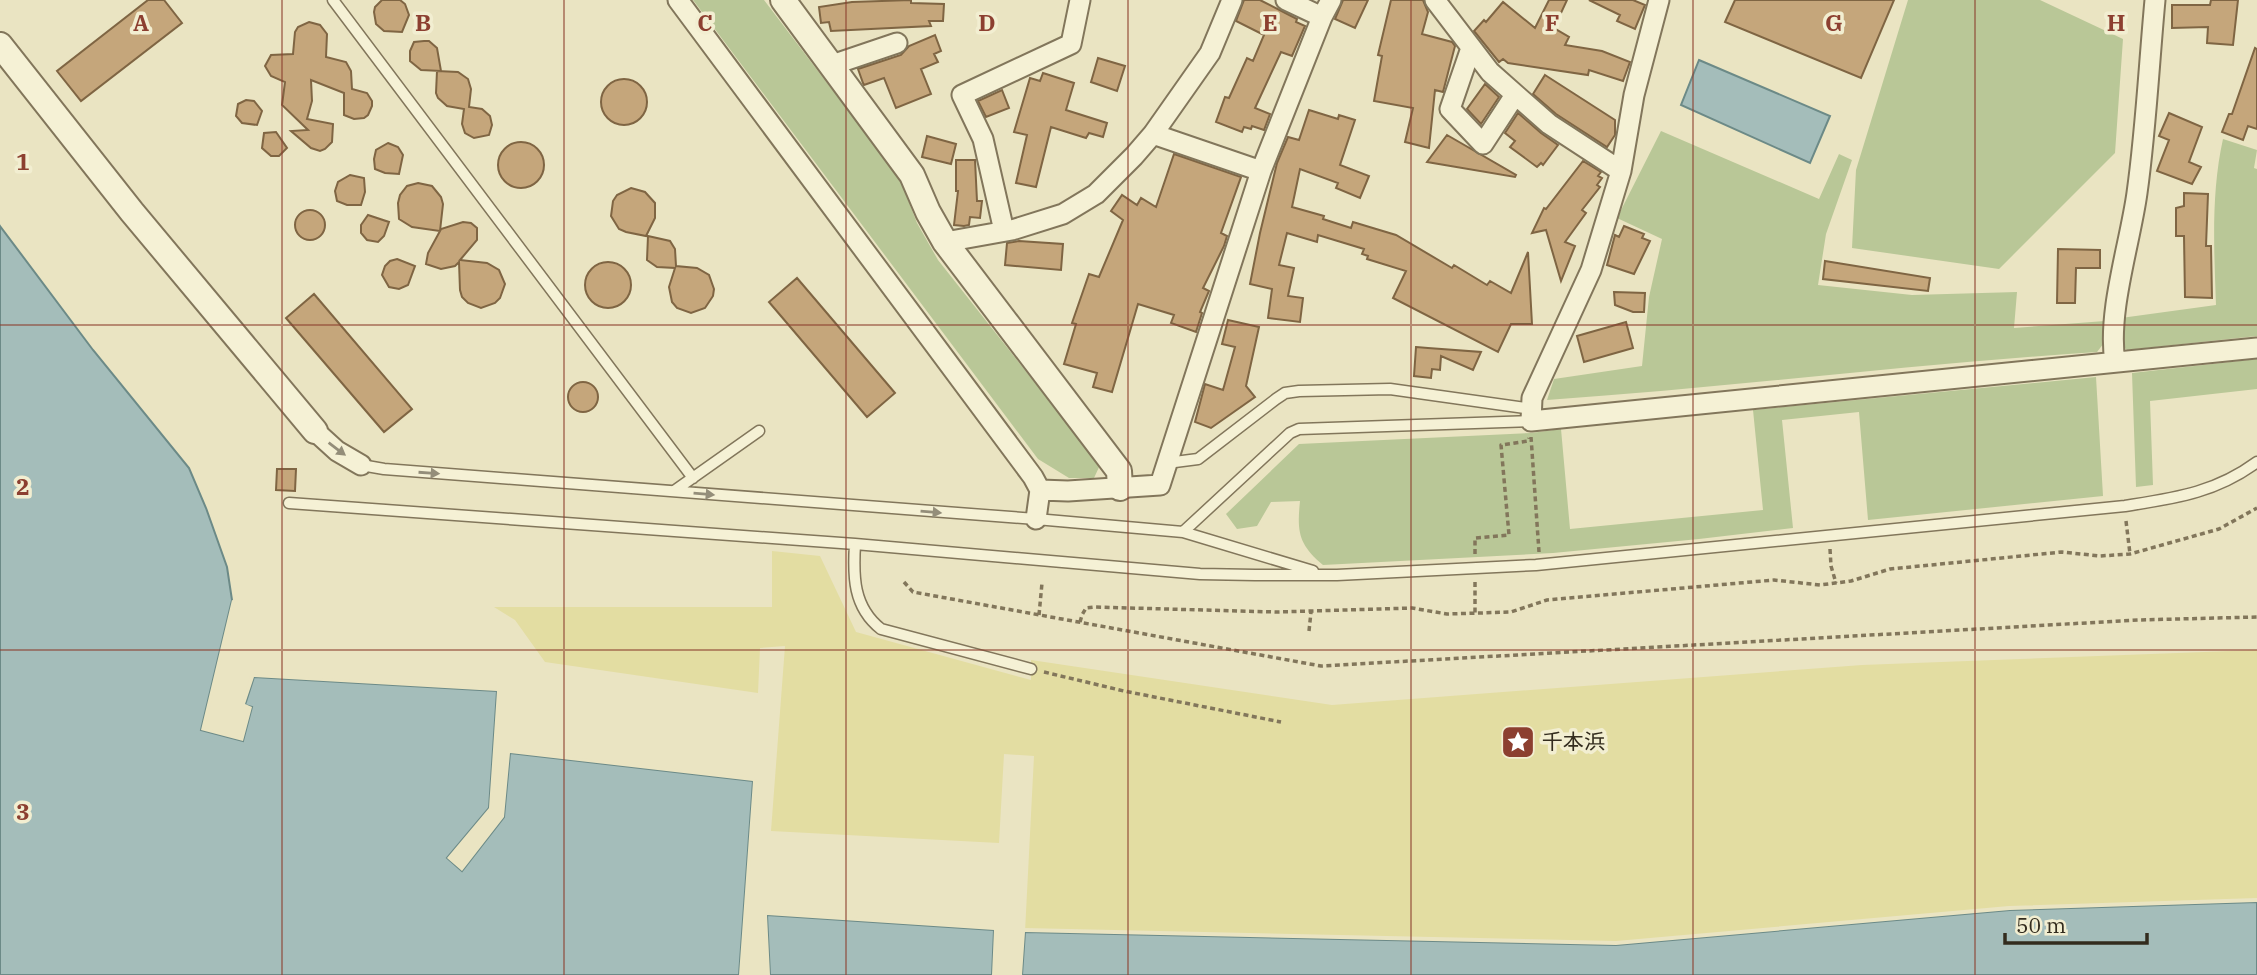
<svg xmlns="http://www.w3.org/2000/svg" width="2257" height="975" font-family="'IBM Plex Serif','Noto Sans JP',serif">
  <style>
    .green { fill: #b9c797 }
    .sand { fill: #e3dda2 }
    .water { fill: #a4bdba; stroke: #6c8a87; stroke-width: 2 }
    .pier { fill: #eae4c2 }
    .building { fill: #c5a67b; stroke: #7f6543; stroke-width: 2 }
    .lines { fill: none; stroke-linecap: round; stroke-linejoin: round }
    .service-casing { stroke: #82765b; stroke-width: 13 }
    .minor-casing { stroke: #82765b; stroke-width: 23 }
    .tertiary-casing { stroke: #82765b; stroke-width: 28 }
    .path { stroke: #82765b; stroke-width: 3.5; stroke-dasharray: 5 3.5; stroke-linecap: butt }
    .service { stroke: #f5f1d5; stroke-width: 10 }
    .minor { stroke: #f5f1d5; stroke-width: 19 }
    .tertiary { stroke: #f5f1d5; stroke-width: 24 }
    .oneway { fill: #948e7a }
    .grid { fill: none; stroke: #8c3f30; stroke-width: 2; stroke-opacity: 0.55 }
    .labels { text-anchor: middle; stroke-width: 7; stroke-linejoin: round; paint-order: stroke }
    .poi-label { font-size: 21px; fill: #332c1e; stroke: #f2eed1; text-anchor: start }
    .grid-label { font-size: 23px; text-anchor: middle; font-weight: bold; fill: #8c3f30; stroke: #f2eed1; stroke-width: 7; stroke-linejoin: round; paint-order: stroke }
  </style>
  <rect width="100%" height="100%" fill="#eae4c2"/>
  <path class="green" d="M 693,0 L 764,0 L 900,179 L 917,223 L 938,260 L 1100,465 L 1094,478 L 1069,478 L 1038,459 Z
    M 1908,0 L 2040,0 L 2123,39 L 2115,153 L 1999,269 L 1852,248 L 1856,170 Z
    M 1661,131 L 1819,199 L 1839,154 L 1852,160 L 1826,234 L 1818,285 L 1912,295 L 2017,292 L 2014,328 L 2105,321 L 2104,343 L 2097,352 C 1914,364 1731,387 1547,400 L 1554,379 L 1642,366 L 1649,297 L 1662,239 L 1617,218 Z
    M 2223,139 L 2257,150 L 2254,168 L 2257,169 L 2257,336 L 2127,350 L 2120,344 L 2121,318 L 2216,305 C 2214,249 2211,193 2223,139 Z
    M 2257,359 L 2257,389 L 2150,401 L 2153,485 L 2136,487 L 2132,373 Z
    M 2096,377 L 2103,496 L 1868,520 L 1859,412 L 1782,420 L 1793,528 L 1699,539 L 1553,553 L 1323,565 C 1298,544 1297,531 1300,501 L 1271,502 L 1257,526 L 1237,529 L 1226,514 L 1299,444 L 1531,433 L 1561,429 L 1570,529 L 1763,510 L 1753,410 Z"/>
  <path class="sand" d="M 772,551 L 820,556 L 856,632 L 1031,680 L 1031,660 L 1332,705 L 1862,665 L 2257,650 L 2257,902 L 1616,945 L 1025,932 L 1034,756 L 1004,754 L 999,843 L 771,831 L 785,646 L 760,648 L 758,693 L 545,662 L 515,620 L 494,607 L 772,607 Z"/>
  <path class="water" d="M 1699,60 L 1830,116 L 1810,163 L 1681,105 Z
    M 0,226 L 93,350 L 189,468 L 206,508 L 227,567 L 232,600 L 201,730 L 243,741 L 252,707 L 245,705 L 254,677 L 497,691 L 489,808 L 447,858 L 462,871 L 504,817 L 510,753 L 753,781 L 739,975 L 0,975 Z
    M 2257,902 L 2257,975 L 1022,975 L 1025,932 L 1616,945 L 2010,910 Z
    M 767,915 L 994,930 L 992,975 L 770,975 Z"/>
  <path class="pier" d="M 232,600 L 235,601 L 205,728 L 240,737 L 248,709 L 243,708 L 242,704 L 250,676 L 253,674 L 500,689 L 492,808 L 451,858 L 461,866 L 501,816 L 507,753 L 509,750 L 755,778 L 757,781 L 742,975 L 739,975 L 753,781 L 510,753 L 504,817 L 462,871 L 447,858 L 489,808 L 497,691 L 254,677 L 245,704 L 252,707 L 243,741 L 201,730 Z
    M 2257,898 L 2257,902 L 2010,910 L 1616,945 L 1025,932 L 1022,975 L 1019,975 L 1021,931 L 1024,928 L 1616,941 L 2009,906 Z
    M 766,911 L 995,927 L 998,930 L 995,975 L 992,975 L 994,930 L 767,915 L 770,975 L 766,975 L 763,915 Z"/>
  <path class="building" d="M 148,0 L 164,0 L 182,23 L 81,101 L 57,71 Z
    M 382,0 L 400,0 L 405,4 L 409,15 L 402,32 L 384,31 L 376,24 L 374,12 L 375,7 Z
    M 911,0 L 911,3 L 944,4 L 943,21 L 929,21 L 931,26 L 831,31 L 829,22 L 821,23 L 819,7 L 852,2 Z
    M 1244,0 L 1260,0 L 1297,19 L 1296,22 L 1305,26 L 1292,56 L 1281,52 L 1255,108 L 1270,114 L 1264,130 L 1252,126 L 1251,129 L 1244,127 L 1242,132 L 1216,122 L 1225,97 L 1229,98 L 1247,58 L 1253,61 L 1264,35 L 1236,21 Z
    M 1343,0 L 1368,0 L 1355,28 L 1335,19 Z
    M 1391,0 L 1423,0 L 1428,12 L 1422,34 L 1452,42 L 1455,46 L 1443,92 L 1435,90 L 1429,148 L 1405,142 L 1413,108 L 1374,101 L 1382,56 L 1378,55 Z
    M 1549,0 L 1567,0 L 1554,28 L 1569,37 L 1565,45 L 1602,51 L 1630,62 L 1623,81 L 1589,70 L 1588,75 L 1508,63 L 1503,59 L 1499,62 L 1474,31 L 1484,20 L 1486,22 L 1503,2 L 1535,28 Z
    M 1589,0 L 1633,0 L 1645,5 L 1635,29 L 1617,21 L 1620,15 Z
    M 1735,0 L 1894,0 L 1861,78 L 1725,22 Z
    M 2211,0 L 2238,0 L 2233,45 L 2207,43 L 2208,27 L 2172,28 L 2172,5 L 2210,5 Z
    M 309,22 L 320,25 L 327,34 L 326,57 L 346,62 L 351,71 L 352,89 L 367,93 L 372,101 L 372,106 L 368,115 L 364,118 L 354,119 L 344,115 L 344,93 L 311,80 L 312,101 L 307,119 L 333,124 L 332,142 L 325,149 L 320,151 L 311,148 L 291,131 L 308,130 L 282,105 L 285,82 L 271,76 L 265,66 L 271,55 L 293,54 L 295,32 L 298,27 Z
    M 935,35 L 941,51 L 934,54 L 938,62 L 921,69 L 931,94 L 896,108 L 884,78 L 864,85 L 863,83 L 858,69 L 901,55 L 909,46 Z
    M 424,41 L 429,41 L 437,48 L 441,71 L 421,70 L 410,61 L 410,51 L 414,42 Z
    M 2255,48 L 2257,49 L 2257,129 L 2248,126 L 2243,140 L 2222,132 L 2229,114 L 2232,114 Z
    M 1098,58 L 1125,66 L 1117,91 L 1091,82 Z
    M 437,71 L 458,72 L 468,79 L 471,89 L 469,107 L 482,109 L 490,116 L 492,125 L 489,135 L 474,138 L 465,133 L 462,124 L 464,109 L 447,106 L 438,98 L 436,93 Z
    M 1043,73 L 1074,83 L 1066,110 L 1107,123 L 1103,137 L 1089,133 L 1086,138 L 1051,127 L 1036,187 L 1016,183 L 1027,135 L 1014,132 L 1030,78 L 1040,81 Z
    M 1545,75 L 1615,120 L 1615,135 L 1607,147 L 1556,114 L 1533,94 Z
    M601 102a23 23 0 1 1 46 0a23 23 0 1 1-46 0Z
    M 1485,84 L 1499,97 L 1481,124 L 1467,109 Z
    M 1002,90 L 1009,108 L 986,117 L 978,101 Z
    M 246,100 L 254,101 L 262,111 L 257,125 L 242,123 L 236,116 L 238,104 Z
    M 1309,110 L 1338,119 L 1339,115 L 1355,120 L 1340,165 L 1369,176 L 1360,198 L 1336,188 L 1338,183 L 1300,169 L 1292,207 L 1324,216 L 1323,219 L 1351,228 L 1353,222 L 1396,235 L 1452,268 L 1454,265 L 1487,285 L 1490,281 L 1511,293 L 1528,252 L 1532,324 L 1511,324 L 1498,352 L 1393,298 L 1406,271 L 1367,259 L 1368,256 L 1362,254 L 1364,249 L 1318,235 L 1317,242 L 1287,233 L 1279,265 L 1294,268 L 1288,296 L 1303,298 L 1300,322 L 1268,318 L 1272,289 L 1250,284 L 1260,233 L 1277,163 L 1288,137 L 1299,140 Z
    M 1518,113 L 1541,133 L 1558,145 L 1543,165 L 1541,163 L 1537,167 L 1510,147 L 1515,141 L 1505,133 Z
    M 2169,113 L 2202,127 L 2189,162 L 2201,167 L 2192,184 L 2157,171 L 2169,140 L 2159,136 Z
    M 276,132 L 287,148 L 279,156 L 271,156 L 262,148 L 264,133 Z
    M 1447,135 L 1516,175 L 1515,177 L 1427,162 Z
    M 927,136 L 956,144 L 951,164 L 922,157 Z
    M498 165a23 23 0 1 1 46 0a23 23 0 1 1-46 0Z
    M 388,143 L 398,147 L 403,155 L 399,174 L 385,173 L 375,169 L 374,159 L 376,150 Z
    M 1174,154 L 1241,177 L 1221,233 L 1227,236 L 1224,246 L 1203,288 L 1209,291 L 1200,312 L 1202,313 L 1196,332 L 1171,323 L 1174,315 L 1138,304 L 1112,392 L 1093,387 L 1097,373 L 1064,364 L 1076,324 L 1072,323 L 1089,274 L 1099,277 L 1123,220 L 1111,211 L 1122,195 L 1137,205 L 1141,198 L 1156,207 Z
    M 956,160 L 975,160 L 977,201 L 982,201 L 980,218 L 970,217 L 969,225 L 964,226 L 954,225 L 958,191 L 956,191 Z
    M 1583,161 L 1601,172 L 1598,176 L 1602,178 L 1597,185 L 1600,187 L 1582,210 L 1586,213 L 1565,242 L 1575,246 L 1561,281 L 1546,230 L 1532,233 L 1544,208 L 1546,209 Z
    M 350,175 L 364,178 L 365,192 L 361,205 L 347,205 L 337,201 L 335,191 L 338,182 Z
    M 418,183 L 432,186 L 441,197 L 443,204 L 440,231 L 441,229 L 463,222 L 471,223 L 477,228 L 477,240 L 460,260 L 487,263 L 499,270 L 505,284 L 500,298 L 495,303 L 481,308 L 468,303 L 462,297 L 460,290 L 459,262 L 455,266 L 441,269 L 426,264 L 428,253 L 440,231 L 412,227 L 399,219 L 398,203 L 400,195 L 407,186 Z
    M 631,188 L 645,192 L 655,203 L 655,218 L 646,236 L 626,232 L 619,229 L 611,216 L 613,201 L 617,195 Z
    M 2184,193 L 2208,194 L 2206,246 L 2211,246 L 2212,298 L 2185,297 L 2184,236 L 2176,236 L 2176,208 L 2184,206 Z
    M295 225a15 15 0 1 1 30 0a15 15 0 1 1-30 0Z
    M 368,215 L 389,222 L 384,236 L 378,242 L 367,240 L 361,233 L 361,225 Z
    M 1624,226 L 1644,234 L 1642,238 L 1650,241 L 1634,274 L 1607,265 L 1615,235 L 1619,237 Z
    M 648,236 L 670,241 L 675,249 L 676,266 L 697,268 L 709,275 L 714,289 L 713,296 L 705,308 L 691,313 L 677,308 L 672,302 L 669,287 L 675,268 L 657,267 L 647,260 Z
    M 1019,241 L 1063,244 L 1061,270 L 1005,265 L 1007,243 Z
    M 2058,249 L 2100,250 L 2100,268 L 2076,268 L 2075,303 L 2057,303 Z
    M 397,259 L 415,266 L 408,285 L 399,289 L 389,287 L 382,275 L 385,266 L 390,261 Z
    M 1825,261 L 1930,278 L 1928,291 L 1823,279 Z
    M585 285a23 23 0 1 1 46 0a23 23 0 1 1-46 0Z
    M 797,278 L 895,393 L 867,417 L 769,302 Z
    M 1614,292 L 1645,293 L 1644,312 L 1633,312 L 1615,305 Z
    M 314,294 L 412,409 L 384,432 L 286,318 Z
    M 1228,320 L 1259,327 L 1246,386 L 1255,397 L 1211,428 L 1195,422 L 1205,384 L 1223,390 L 1235,347 L 1222,344 Z
    M 1626,322 L 1633,348 L 1584,362 L 1577,336 Z
    M 1416,347 L 1428,348 L 1481,352 L 1473,370 L 1441,356 L 1440,370 L 1432,369 L 1431,378 L 1414,376 Z
    M568 397a15 15 0 1 1 30 0a15 15 0 1 1-30 0Z
    M 277,469 L 296,469 L 295,491 L 276,490 Z"/>
  <g class="lines">
    <g class="service-casing">
      <path id="service" d="M 333,0 L 693,478
        M 1167,463 L 1198,459 L 1276,399 L 1285,393 L 1299,391 L 1390,389 L 1532,409
        M 361,465 L 384,469 L 1036,519 L 1183,532 L 1290,433 L 1299,429 L 1531,421
        M 674,491 L 759,431
        M 289,503 L 855,544 L 1200,574 L 1255,575 L 1337,575 L 1536,565 L 2125,506 C 2175,498 2215,493 2257,462
        M 1183,532 L 1313,571
        M 855,544 C 853,576 853,607 881,629 L 1031,669"/>
    </g>
    <g class="minor-casing">
      <path id="minor" d="M 678,0 L 1033,477 L 1040,490 L 1036,519
        M 1286,0 L 1322,17
        M 1435,0 L 1490,72 L 1549,124 L 1621,171
        M 1659,0 L 1634,95 L 1621,171 L 1591,270 L 1532,398 L 1531,421 L 2257,348
        M 1471,48 L 1450,109 L 1483,144 L 1515,95
        M 832,65 L 897,43
        M 1153,134 L 1261,171
        M 1004,231 L 983,139 L 962,95 L 1071,44 L 1080,0
        M 945,242 L 1012,230 L 1063,214 L 1096,194 L 1134,156 L 1153,134 L 1210,53 L 1232,0
        M 2115,362 C 2107,312 2130,244 2137,193 C 2146,129 2149,64 2155,0
        M 315,431 L 337,451 L 361,465
        M 1040,490 L 1068,491 L 1160,485 L 1261,171 L 1322,17 L 1331,0"/>
    </g>
    <g class="tertiary-casing">
      <path id="tertiary" d="M 783,0 L 912,175 L 928,212 L 945,242 L 1119,471 L 1120,488
        M 0,45 L 132,212 L 315,431"/>
    </g>
    <path class="path" d="M 1531,437 L 1539,552
      M 2126,521 L 2130,554
      M 1830,549 L 1831,566 L 1836,583
      M 1475,554 L 1475,538 L 1509,535 L 1501,445 L 1528,441 L 1529,438
      M 904,582 L 913,592 L 1321,666 L 2138,620 L 2257,617
      M 1475,582 L 1475,613
      M 1039,615 L 1042,583
      M 1080,622 L 1082,615 L 1086,608 L 1094,607 L 1276,612 L 1412,608 L 1447,614 L 1511,612 L 1547,600 L 1774,580 L 1820,585 L 1851,581 L 1890,569 L 2062,552 L 2100,556 L 2130,554 L 2219,529 L 2257,508
      M 1309,631 L 1311,612
      M 1044,672 L 1124,691 L 1281,722"/>
    <use href="#service" class="service"/>
    <use href="#minor" class="minor"/>
    <use href="#tertiary" class="tertiary"/>
  </g>
  <defs><path id="oneway-solid" d="M-6-.8H1V-3.2L6.5 0L1 3.2V.8H-6Z" transform="scale(1.75)"/></defs>
  <g class="oneway">
    <use href="#oneway-solid" transform="translate(337 449) rotate(37)"/>
    <use href="#oneway-solid" transform="translate(429 473) rotate(4)"/>
    <use href="#oneway-solid" transform="translate(704 494) rotate(5)"/>
    <use href="#oneway-solid" transform="translate(931 512) rotate(5)"/>
  </g>
  <path class="grid" d="M 282,0 L 282,975M 564,0 L 564,975M 846,0 L 846,975M 1128,0 L 1128,975M 1411,0 L 1411,975M 1693,0 L 1693,975M 1975,0 L 1975,975M 0,325 L 2257,325M 0,650 L 2257,650"/>
  <defs>
    <g id="sight-square" transform="scale(1.75)"><rect x="-9" y="-9" width="18" height="18" rx="4" fill="#8c3f30" stroke="#f2eed1"/><path d="M0-6L1.8-2.2L6-1.7L2.9 1.2L3.7 5.4L0 3.3L-3.7 5.4L-2.9 1.2L-6-1.7L-1.8-2.2Z" fill="#fff"/></g>
  </defs>
  <g fill-rule="evenodd">
    <use href="#sight-square" x="1518" y="742"/>
  </g>
  <g class="labels">
    <g class="poi-label">
      <text x="1542" y="749">千本浜</text>
    </g>
  </g>
  <g class="grid-label">
    <text x="141" y="31">A</text>
    <text x="423" y="31">B</text>
    <text x="705" y="31">C</text>
    <text x="987" y="31">D</text>
    <text x="1270" y="31">E</text>
    <text x="1552" y="31">F</text>
    <text x="1834" y="31">G</text>
    <text x="2116" y="31">H</text>
    <text x="23" y="170">1</text>
    <text x="23" y="495">2</text>
    <text x="23" y="820">3</text>
  </g>
  <path d="M2005 933v10h142v-10" fill="none" stroke="#332c1e" stroke-width="3.5"/>
  <text x="2016" y="933" font-size="21" fill="#332c1e" stroke="#f2eed1" stroke-width="5" paint-order="stroke">50 m</text>
</svg>
